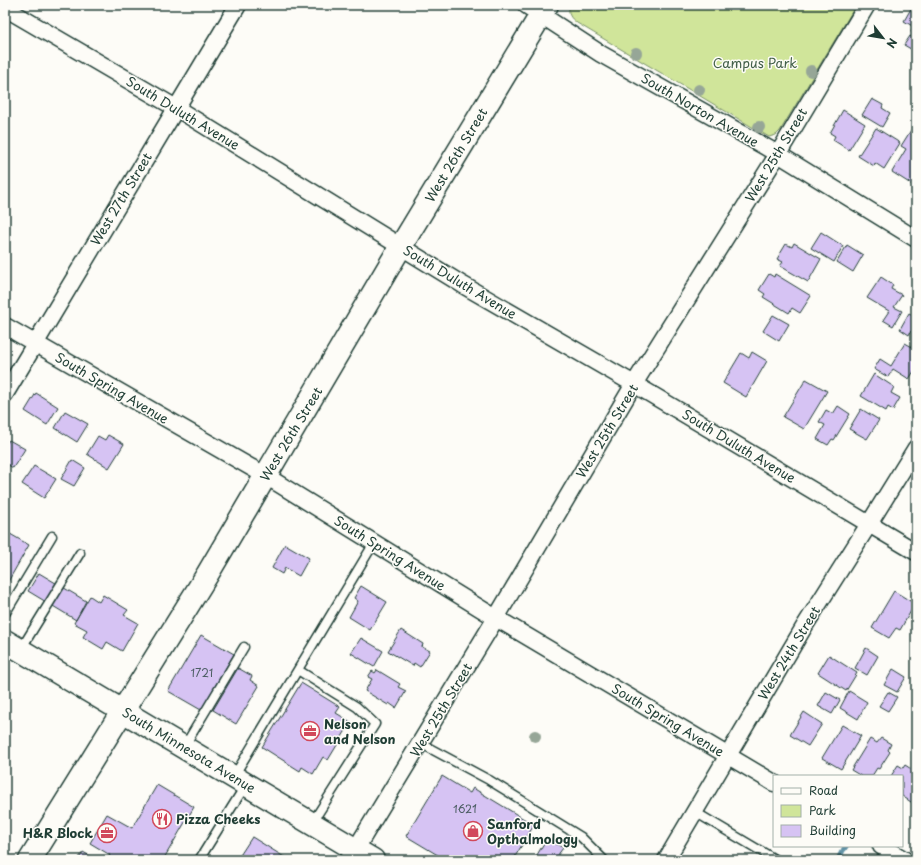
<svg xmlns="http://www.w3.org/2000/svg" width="921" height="865" font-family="'Playpen Sans',sans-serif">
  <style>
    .green { fill: #d0e59a; stroke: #789167 }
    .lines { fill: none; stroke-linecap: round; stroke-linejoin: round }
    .stream { stroke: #6493a6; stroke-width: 5.5 }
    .building { fill: #d6c3f3; stroke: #1f3d34 }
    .service-casing { stroke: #1f3d34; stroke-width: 11 }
    .minor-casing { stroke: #1f3d34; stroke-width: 19 }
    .secondary-casing { stroke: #1f3d34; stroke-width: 25 }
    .primary-casing { stroke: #1f3d34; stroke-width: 25 }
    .service { stroke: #fdfcf7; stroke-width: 8 }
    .minor { stroke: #fdfcf7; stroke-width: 16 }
    .secondary { stroke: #fdfcf7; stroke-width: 22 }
    .primary { stroke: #fdfcf7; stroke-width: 22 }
    .tree { fill: #96a697 }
    .labels { text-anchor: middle; stroke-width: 3; stroke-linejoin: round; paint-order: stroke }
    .number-label { font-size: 11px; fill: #4d5e64 }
    .park-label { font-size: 13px; fill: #425f48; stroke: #fdfcf7 }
    .street-label { font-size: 13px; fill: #1f3d34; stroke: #fdfcf7 }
    .poi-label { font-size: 13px; font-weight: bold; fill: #1f3d34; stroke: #fdfcf7; text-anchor: start }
  </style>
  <rect width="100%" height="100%" fill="#fdfcf7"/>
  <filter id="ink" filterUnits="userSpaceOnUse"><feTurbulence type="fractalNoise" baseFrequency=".025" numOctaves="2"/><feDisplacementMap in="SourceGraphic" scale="8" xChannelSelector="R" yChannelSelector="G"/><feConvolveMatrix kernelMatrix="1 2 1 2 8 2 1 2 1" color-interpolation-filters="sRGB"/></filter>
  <g filter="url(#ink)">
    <path class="green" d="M 570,5 L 856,5 L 780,131 L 776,135 L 769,137 L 577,23 C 570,18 567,13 570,5 Z"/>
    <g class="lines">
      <path class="stream" d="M 844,849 L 846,846
        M 838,860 L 842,852"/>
    </g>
    <path class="building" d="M 913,5 L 916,5 L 916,35 L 911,32 L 914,27 L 904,21 Z
      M 910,36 L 916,39 L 916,52 L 904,45 Z
      M 872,99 L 883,105 L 882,108 L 890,113 L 882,127 L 862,115 Z
      M 843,110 L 865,124 L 849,150 L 833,140 L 835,136 L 830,133 Z
      M 916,122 L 916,139 L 912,145 L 916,148 L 916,184 L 914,186 L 892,172 L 906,149 L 901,146 Z
      M 876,128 L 900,143 L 884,169 L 875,163 L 874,166 L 858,156 Z
      M 821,232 L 843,246 L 834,262 L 811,248 Z
      M 794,243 L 821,259 L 808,282 L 780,266 L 783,262 L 777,259 L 786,244 L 792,247 Z
      M 847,245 L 863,255 L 853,272 L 837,262 Z
      M 769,274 L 774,277 L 775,274 L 811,296 L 800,313 L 792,308 L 789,313 L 763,297 L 765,294 L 759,290 Z
      M 881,277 L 893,285 L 891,289 L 902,295 L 894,307 L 902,311 L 893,326 L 883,320 L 889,311 L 867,298 Z
      M 909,313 L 916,317 L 916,334 L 911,331 L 909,335 L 900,329 Z
      M 773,315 L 789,324 L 779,341 L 763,331 Z
      M 905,343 L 916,349 L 916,368 L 909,379 L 893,369 L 888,377 L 874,369 L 880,359 L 891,366 Z
      M 752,352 L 767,361 L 746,397 L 723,383 L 741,353 L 749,358 Z
      M 874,374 L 894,387 L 891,393 L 900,398 L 893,410 L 888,407 L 886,411 L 861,396 Z
      M 806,379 L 827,391 L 804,429 L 783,417 Z
      M 36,393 L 58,407 L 47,425 L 25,411 Z
      M 838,406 L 850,414 L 834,440 L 832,439 L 828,445 L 817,439 L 825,425 L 819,422 L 826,410 L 833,414 Z
      M 861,409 L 879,420 L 867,439 L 849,429 Z
      M 65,411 L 88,424 L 77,442 L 55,428 Z
      M 108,435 L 124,444 L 109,468 L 87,454 L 98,436 L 105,440 Z
      M 9,440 L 25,449 L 13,468 L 5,463 L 5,446 Z
      M 72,460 L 85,468 L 74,486 L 61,479 Z
      M 34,466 L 56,479 L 44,498 L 22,484 Z
      M 5,531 L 29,545 L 5,587 Z
      M 285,544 L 309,558 L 299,576 L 285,568 L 282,574 L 272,568 Z
      M 39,573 L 86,601 L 76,620 L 28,591 Z
      M 361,586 L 387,602 L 370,630 L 349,617 L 358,601 L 354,598 Z
      M 894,591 L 915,604 L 900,630 L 896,628 L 889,638 L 872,628 Z
      M 103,595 L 128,610 L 124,615 L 138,623 L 122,651 L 107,642 L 103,649 L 83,637 L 87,630 L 74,623 L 90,596 L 99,602 Z
      M 401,630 L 423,644 L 422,647 L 430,651 L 420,667 L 414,663 L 413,666 L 388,651 Z
      M 201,635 L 234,654 L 201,710 L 168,691 Z
      M 361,638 L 383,651 L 374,667 L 351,653 Z
      M 866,648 L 878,656 L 867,675 L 855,668 Z
      M 829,655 L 857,673 L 846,691 L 818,673 Z
      M 238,668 L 252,676 L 250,680 L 259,686 L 236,724 L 213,710 Z
      M 893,669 L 906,677 L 897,692 L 884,685 Z
      M 377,670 L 400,684 L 398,687 L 406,691 L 396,708 L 389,703 L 388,705 L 365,691 L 372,679 L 368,677 L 372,671 L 375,673 Z
      M 301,683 L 340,707 L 336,713 L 351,722 L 328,760 L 323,757 L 313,774 L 302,767 L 300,771 L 262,747 Z
      M 849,691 L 867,702 L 858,719 L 840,708 Z
      M 826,692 L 840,700 L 832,714 L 818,706 Z
      M 888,692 L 897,697 L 888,711 L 879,706 Z
      M 804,712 L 822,724 L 808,746 L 790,735 Z
      M 842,725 L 861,736 L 841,769 L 822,758 Z
      M 881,738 L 891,744 L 888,750 L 890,752 L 879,769 L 877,768 L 872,776 L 861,776 L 851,770 L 870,739 L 877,743 Z
      M 898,765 L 903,768 L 905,765 L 916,772 L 916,800 L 914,804 L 902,796 L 902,776 L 891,776 Z
      M 442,776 L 470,793 L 473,788 L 534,825 L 513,860 L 446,860 L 406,836 Z
      M 157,785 L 194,807 L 163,860 L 107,860 L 110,855 L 90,843 L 107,814 L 132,828 Z
      M 252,837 L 289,860 L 237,860 Z
      M 547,838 L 563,848 L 557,856 L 564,860 L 534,860 Z
      M 83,852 L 97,860 L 78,860 Z"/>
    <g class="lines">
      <g class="service-casing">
        <path id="service" d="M 5,614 L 52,536
          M 21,649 L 80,553
          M 298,670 L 357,707 L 375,724 L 312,823
          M 420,743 L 489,780 L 581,837 L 604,860
          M 184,747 L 244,647
          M 234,776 L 374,543
          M 695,812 L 776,860
          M 199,860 L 245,786"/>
      </g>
      <g class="minor-casing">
        <path id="minor" d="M 526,5 L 601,54 L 778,154 L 916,239
          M 5,8 L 176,108 L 463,285 L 634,384 L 916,552
          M 5,326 L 266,476 L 496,618 L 774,783
          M 5,394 L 238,5
          M 881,846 L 905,860
          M 349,860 L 496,618 L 634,384 L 778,154 L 867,5
          M 666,860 L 804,627 L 869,524 L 916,448"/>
      </g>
      <g class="secondary-casing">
        <path id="secondary" d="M 30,860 L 207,575 L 401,246 L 547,5"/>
      </g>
      <g class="primary-casing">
        <path id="primary" d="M 5,641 L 373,860"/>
      </g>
      <use href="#service" class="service"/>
      <use href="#minor" class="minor"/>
      <use href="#secondary" class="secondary"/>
      <use href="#primary" class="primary"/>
    </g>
    <g class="tree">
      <circle cx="636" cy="53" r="6"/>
      <circle cx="811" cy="71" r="6"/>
      <circle cx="699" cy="90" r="6"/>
      <circle cx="759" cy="127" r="6"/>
      <circle cx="535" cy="736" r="6"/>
    </g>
  </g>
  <defs>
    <g id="office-ring" transform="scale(1)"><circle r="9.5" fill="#fdfcf7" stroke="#d1495b" stroke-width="1.5"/><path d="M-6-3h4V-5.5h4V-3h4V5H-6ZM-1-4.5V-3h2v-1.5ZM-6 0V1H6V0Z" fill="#d1495b"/></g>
    <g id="restaurant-ring" transform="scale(1)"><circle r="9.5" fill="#fdfcf7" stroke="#d1495b" stroke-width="1.5"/><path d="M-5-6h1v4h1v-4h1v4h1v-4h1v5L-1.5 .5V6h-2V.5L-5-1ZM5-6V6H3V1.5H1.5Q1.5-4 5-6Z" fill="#d1495b"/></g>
    <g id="shop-ring" transform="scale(1)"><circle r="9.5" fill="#fdfcf7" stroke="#d1495b" stroke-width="1.5"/><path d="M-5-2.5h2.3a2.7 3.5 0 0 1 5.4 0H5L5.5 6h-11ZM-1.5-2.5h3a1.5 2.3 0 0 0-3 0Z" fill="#d1495b"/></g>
  </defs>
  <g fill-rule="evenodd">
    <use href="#office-ring" x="310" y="731"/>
    <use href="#restaurant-ring" x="162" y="819"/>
    <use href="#shop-ring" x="473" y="831"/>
    <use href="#office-ring" x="107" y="833"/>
  </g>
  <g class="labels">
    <g class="number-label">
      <text x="202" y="677">1721</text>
      <text x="465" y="813">1621</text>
    </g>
    <g class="park-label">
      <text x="755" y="68">Campus Park</text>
    </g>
    <g class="street-label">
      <text transform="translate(700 110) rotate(30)" y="5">South Norton Avenue</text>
      <text transform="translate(183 113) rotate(31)" y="5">South Duluth Avenue</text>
      <text transform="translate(456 155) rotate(-59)" y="5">West 26th Street</text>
      <text transform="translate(776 155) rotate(-59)" y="5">West 25th Street</text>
      <text transform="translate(121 199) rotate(-59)" y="5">West 27th Street</text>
      <text transform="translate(460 282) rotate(31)" y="5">South Duluth Avenue</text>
      <text transform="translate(112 388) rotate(30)" y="5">South Spring Avenue</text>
      <text transform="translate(607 431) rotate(-59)" y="5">West 25th Street</text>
      <text transform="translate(291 434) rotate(-59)" y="5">West 26th Street</text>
      <text transform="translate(739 446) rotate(31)" y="5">South Duluth Avenue</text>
      <text transform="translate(390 553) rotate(32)" y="5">South Spring Avenue</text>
      <text transform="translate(789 653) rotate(-59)" y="5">West 24th Street</text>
      <text transform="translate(441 710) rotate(-59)" y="5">West 25th Street</text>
      <text transform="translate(668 720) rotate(31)" y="5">South Spring Avenue</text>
      <text transform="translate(189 750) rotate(31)" y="5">South Minnesota Avenue</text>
    </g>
    <g class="poi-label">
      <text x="324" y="729">Nelson<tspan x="324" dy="15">and Nelson</tspan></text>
      <text x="176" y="824">Pizza Cheeks</text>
      <text x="487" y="829">Sanford<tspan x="487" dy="15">Opthalmology</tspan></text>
      <text x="93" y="838" text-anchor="end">H&amp;R Block</text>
    </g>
  </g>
  <rect width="921" height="865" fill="none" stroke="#fdfcf7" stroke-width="20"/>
  <rect x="10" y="10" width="901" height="845" fill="none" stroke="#1f3d34" stroke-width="1.5" filter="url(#ink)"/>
  <rect x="773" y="775" width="130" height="72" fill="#fdfcf7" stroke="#a4b0a9"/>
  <rect x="781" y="788" width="20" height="6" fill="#fdfcf7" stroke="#a4b0a9"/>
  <text x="809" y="795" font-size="12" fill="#1f3d34">Road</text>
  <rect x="781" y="805" width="20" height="12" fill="#d0e59a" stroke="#a4b0a9"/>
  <text x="809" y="815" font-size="12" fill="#1f3d34">Park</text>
  <rect x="781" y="825" width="20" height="12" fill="#d6c3f3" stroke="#a4b0a9"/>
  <text x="809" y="835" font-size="12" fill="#1f3d34">Building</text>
  <g transform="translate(883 38) rotate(121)" stroke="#fdfcf7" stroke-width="3" paint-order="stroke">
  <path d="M0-3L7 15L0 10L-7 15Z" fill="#1f3d34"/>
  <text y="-6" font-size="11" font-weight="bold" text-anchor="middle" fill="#1f3d34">N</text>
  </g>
</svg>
